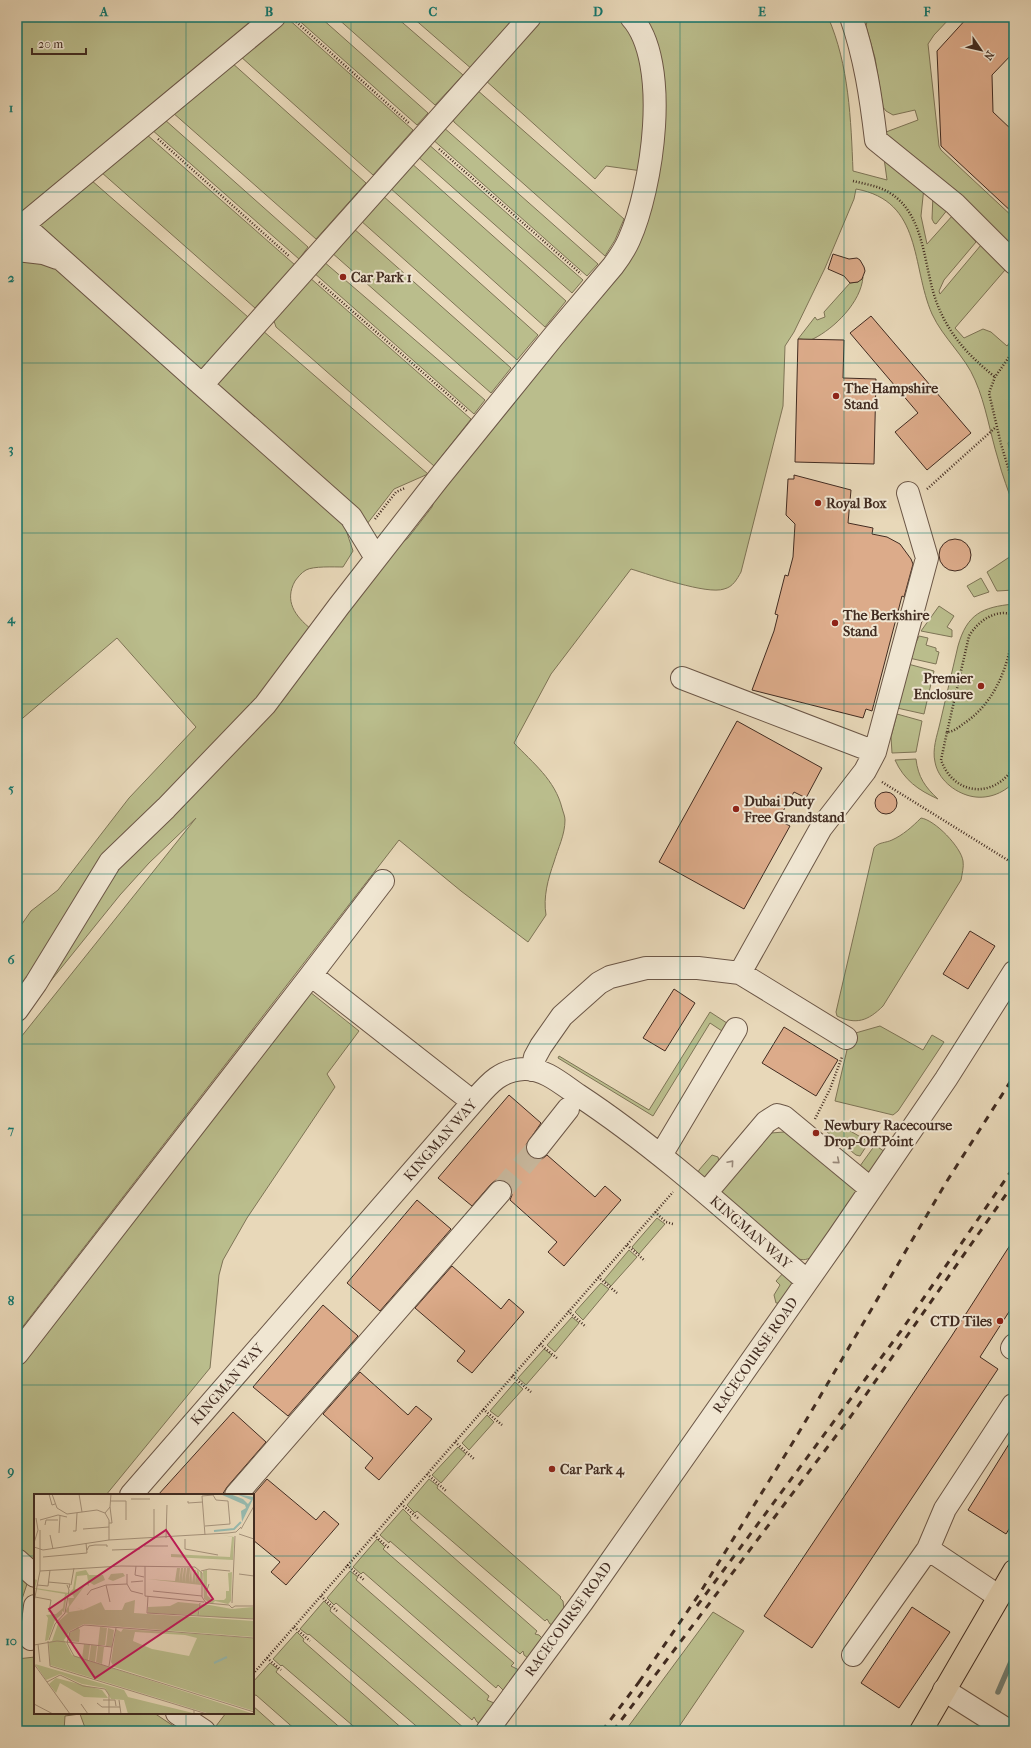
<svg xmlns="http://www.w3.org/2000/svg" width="1031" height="1748" font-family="'IM FELL French Canon',serif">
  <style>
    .green { fill: #babd8c; stroke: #7e7456 }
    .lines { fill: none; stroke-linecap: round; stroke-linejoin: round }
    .stream { stroke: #758176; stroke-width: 5.5 }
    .building { fill: #dcab8a; stroke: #422c21 }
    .minor-tunnel { stroke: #c7b69b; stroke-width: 22; stroke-dasharray: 22 11; stroke-linecap: butt }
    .minor-casing { stroke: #6c5747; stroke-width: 24 }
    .major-casing { stroke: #422c21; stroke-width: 24 }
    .path { stroke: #422c21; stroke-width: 2.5; stroke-dasharray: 1 2; stroke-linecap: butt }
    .minor { stroke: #f0e6d2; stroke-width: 22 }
    .major { stroke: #e8d8b9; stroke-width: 22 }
    .rail { stroke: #422c21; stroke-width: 3; stroke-dasharray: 7 7; stroke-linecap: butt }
    .oneway { stroke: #99897a }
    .grid { fill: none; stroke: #0f766e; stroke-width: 1; stroke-opacity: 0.55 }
    .poi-dot { fill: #8f2418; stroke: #f0e6d2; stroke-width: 1.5 }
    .labels { text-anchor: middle; stroke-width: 4; stroke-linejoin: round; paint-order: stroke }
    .poi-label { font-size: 14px; font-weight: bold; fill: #422c21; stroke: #f0e6d2; text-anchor: start }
    .street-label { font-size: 14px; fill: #422c21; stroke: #f0e6d2 }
    .inset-river { fill: none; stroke: #97baaf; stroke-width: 2 }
    .inset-road { fill: none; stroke: #a6937c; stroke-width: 1 }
    .view { fill: #c2185b; fill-opacity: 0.15; stroke: #c2185b; stroke-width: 2 }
    .inset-edge { fill: none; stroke: #422c21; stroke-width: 2 }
    .neatline { fill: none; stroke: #0f766e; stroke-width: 1.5 }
    .grid-label { font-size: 13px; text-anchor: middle; font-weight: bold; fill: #0f766e }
  </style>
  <rect width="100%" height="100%" fill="#e8d8b9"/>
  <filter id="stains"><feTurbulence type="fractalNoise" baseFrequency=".005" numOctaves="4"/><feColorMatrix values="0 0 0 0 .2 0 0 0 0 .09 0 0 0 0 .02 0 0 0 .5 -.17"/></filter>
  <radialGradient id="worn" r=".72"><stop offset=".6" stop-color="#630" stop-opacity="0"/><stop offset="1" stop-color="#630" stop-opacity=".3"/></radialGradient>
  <path class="green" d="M 17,17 L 268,17 L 17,223 Z
    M 286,17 L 413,130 L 373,175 L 240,56 Z
    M 295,17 L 320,17 L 428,113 L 417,125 Z
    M 336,17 L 396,17 L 463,75 L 435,105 Z
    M 412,17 L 520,17 L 473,70 Z
    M 540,17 L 620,17 L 625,22 L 647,72 L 642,171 L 606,166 L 595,179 L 484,79 Z
    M 638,17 L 828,17 C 849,65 851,120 853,171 L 887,180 L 884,158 L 924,187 L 921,216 L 927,244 L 953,215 L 976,242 L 944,280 L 939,291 L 940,294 L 981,245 L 1005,270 L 955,328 L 964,338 L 983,329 L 991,332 L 1007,346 L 1014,337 L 1014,436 L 1008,443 L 1014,467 L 1014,508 C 1009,492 1002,475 998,459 C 990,433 986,405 975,380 C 965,356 943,338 932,314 C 911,266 923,201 856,189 L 854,199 L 825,268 L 794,332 L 785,346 L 783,406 L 741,572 C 737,579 733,587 724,589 C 707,595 651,575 631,569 L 551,674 L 514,743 C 533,763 555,780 562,808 C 563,812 565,816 565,820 C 565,835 558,848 554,862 C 548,879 543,897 546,915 L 528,942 L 461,891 L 399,840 L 17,1334 L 17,1042 L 196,818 L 149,863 L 120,895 L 24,1014 L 114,873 L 384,556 L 408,538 L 432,507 L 442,481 L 574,317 L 652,186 Z
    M 868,17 L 951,17 L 934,35 L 928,44 L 939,146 L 941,150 L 1014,218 L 1014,251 L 956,191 L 886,135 L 886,132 L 918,120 L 915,110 L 893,115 L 886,111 L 883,107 L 875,58 L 866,26 Z
    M 231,62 L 366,183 L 316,239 L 172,112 Z
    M 476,89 L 624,219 L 615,240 L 605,256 L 454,122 L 453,119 Z
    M 164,119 L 308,247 L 299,259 L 151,129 Z
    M 442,126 L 598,264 L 587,276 L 431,138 Z
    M 146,134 L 295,265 L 255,308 L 101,172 Z
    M 427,143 L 583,280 L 572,293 L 416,155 Z
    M 410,162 L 566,301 L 545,327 L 389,187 Z
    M 91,180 L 248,317 L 199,373 L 35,229 Z
    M 933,194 L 948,209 L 936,224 L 934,223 L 932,219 Z
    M 382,195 L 538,335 L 517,360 L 360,220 Z
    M 353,228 L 511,368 L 491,393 L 331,252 Z
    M 17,256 L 48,262 L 61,271 L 343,521 L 353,551 L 343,567 C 334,567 313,566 306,570 C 301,573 298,577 295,581 C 284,601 295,616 311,629 L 261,700 L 139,825 L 17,1001 L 17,931 L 31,911 L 58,890 L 129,798 L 196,727 L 117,638 L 17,723 Z
    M 323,261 L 485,400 L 474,414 L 313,272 Z
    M 309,277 L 471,419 L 434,466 L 276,327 L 273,318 Z
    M 863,277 C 861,302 835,328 813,339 C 809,341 802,339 798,339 L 815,317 L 817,320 L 825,317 L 824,312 L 850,283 L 858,282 Z
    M 262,330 L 428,474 L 394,489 L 367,524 L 212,386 Z
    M 1014,554 L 1014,590 L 997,591 L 987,572 Z
    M 981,578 L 989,592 L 974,597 L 967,586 Z
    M 1014,604 L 1014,782 C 1003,794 986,800 970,796 C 954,792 938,779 935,762 C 932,749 937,736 940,723 C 946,697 952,672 958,646 C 967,614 982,607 1014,604 Z
    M 939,606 L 954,616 L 947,627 L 952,630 L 952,637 L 921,631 Z
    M 919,636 L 928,638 L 926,645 L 936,648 L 936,651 L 939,652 L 936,664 L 909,658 Z
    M 908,664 L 934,671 L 924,714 L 897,708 Z
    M 897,714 L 922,721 L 916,752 L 892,753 L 891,737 Z
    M 916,759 C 918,777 925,787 938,799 C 918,790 904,780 895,760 Z
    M 921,818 C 935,820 961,847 963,861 C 964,867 962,874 961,880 L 883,1006 C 868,1021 856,1025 837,1016 L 836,1012 L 874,848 C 878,842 886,843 892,840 C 903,835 912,827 921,818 Z
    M 310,992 L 359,1031 L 327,1074 L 335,1087 L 247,1218 L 223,1260 L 219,1275 L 210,1368 L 106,1495 L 35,1495 L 35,1565 L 17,1550 L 17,1363 Z
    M 710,1012 L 730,1025 L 725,1033 L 710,1023 L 653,1116 L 558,1058 L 559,1056 L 649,1110 Z
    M 880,1026 L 923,1050 L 932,1035 L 944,1042 L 898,1111 L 893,1115 L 835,1101 L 850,1037 L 852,1034 Z
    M 830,1119 L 869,1142 L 860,1156 L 856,1155 L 827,1132 Z
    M 785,1127 L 857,1189 L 857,1193 L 814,1255 C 808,1260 803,1261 796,1258 L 725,1197 L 722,1192 L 723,1185 L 771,1133 L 784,1132 Z
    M 875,1145 L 885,1152 L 871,1172 L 867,1174 L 860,1166 Z
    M 712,1155 L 718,1157 L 720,1165 L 708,1180 L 698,1174 L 699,1170 Z
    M 657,1218 L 665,1224 L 639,1254 L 632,1247 Z
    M 629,1250 L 637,1257 L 611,1286 L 604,1280 Z
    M 784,1272 L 790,1280 L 792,1285 L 779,1303 L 776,1303 L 774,1295 L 780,1285 L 776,1281 Z
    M 601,1283 L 609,1289 L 583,1320 L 575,1312 Z
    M 572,1317 L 579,1323 L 555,1352 L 547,1345 Z
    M 544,1349 L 552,1355 L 526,1385 L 518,1378 Z
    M 515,1382 L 523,1389 L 498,1417 L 490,1411 Z
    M 487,1415 L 494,1422 L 469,1450 L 462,1443 Z
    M 458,1447 L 466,1454 L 441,1483 L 432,1475 Z
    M 429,1479 L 438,1486 L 437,1488 L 561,1597 L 560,1598 L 563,1601 L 564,1609 L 553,1625 L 550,1624 L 547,1619 L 545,1621 L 417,1511 L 415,1513 L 407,1505 Z
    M 403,1509 L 411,1517 L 410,1519 L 537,1631 L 535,1634 L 539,1635 L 543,1639 L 528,1658 L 524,1655 L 523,1651 L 520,1654 L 390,1541 L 389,1543 L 380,1535 Z
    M 377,1539 L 385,1547 L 383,1549 L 514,1663 L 511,1666 L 519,1670 L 504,1691 L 498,1685 L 496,1688 L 363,1572 L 361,1574 L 353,1567 Z
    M 17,1571 L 28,1581 L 17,1614 Z
    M 350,1571 L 358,1577 L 356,1580 L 489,1696 L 487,1700 L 494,1703 L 481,1724 L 477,1722 L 474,1717 L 472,1720 L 336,1603 L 334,1605 L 327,1598 Z
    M 324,1601 L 331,1608 L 330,1611 L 465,1729 L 464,1731 L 422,1731 L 309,1634 L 308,1635 L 300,1629 Z
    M 713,1612 L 744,1631 L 676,1731 L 625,1731 Z
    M 297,1632 L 304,1639 L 303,1641 L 405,1731 L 359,1731 L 282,1665 L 281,1666 L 273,1659 Z
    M 35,1657 L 35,1713 L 154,1713 L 181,1731 L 89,1731 L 84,1725 L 80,1714 L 65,1716 L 64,1731 L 29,1731 L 20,1724 L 17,1728 L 17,1659 Z
    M 270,1663 L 278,1669 L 276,1672 L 344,1731 L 297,1731 L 256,1695 L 253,1696 L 253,1682 Z
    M 253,1706 L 281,1731 L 218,1731 L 216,1726 L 226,1713 L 253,1713 Z"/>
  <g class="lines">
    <path class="stream" d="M 998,1692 L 1014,1655
      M 981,1731 L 981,1730"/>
  </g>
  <path class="building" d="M 968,17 L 1014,17 L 1014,52 L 992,75 L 993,112 L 1014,132 L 1014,214 L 941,146 L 937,51 Z
    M 833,254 L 849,259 L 857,258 L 860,260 L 864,267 L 865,271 L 862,279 L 858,282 L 850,283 L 844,276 L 828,269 Z
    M 871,316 L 971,433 L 927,470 L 895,432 L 918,413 L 850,333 Z
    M 798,339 L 844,340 L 843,378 L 876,379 L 874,464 L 795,462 Z
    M 794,475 L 851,490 L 848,523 L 873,528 L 872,534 L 887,537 L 900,544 L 911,559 L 913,564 L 904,597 L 902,596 L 872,711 L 866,709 L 863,718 L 752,690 L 774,631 L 778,615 L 775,614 L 785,575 L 788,576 L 793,557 L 795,524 L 786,515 L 788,479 L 794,479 Z
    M939 555a16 16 0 1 1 32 0a16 16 0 1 1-32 0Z
    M 737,721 L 822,768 L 806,798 L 794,792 L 778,820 L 790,826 L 744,909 L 659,862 Z
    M875 803a11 11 0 1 1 22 0a11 11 0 1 1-22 0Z
    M 970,931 L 995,946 L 968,989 L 943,974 Z
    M 674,989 L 695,1003 L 665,1051 L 643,1038 Z
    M 784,1027 L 838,1060 L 816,1096 L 762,1063 Z
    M 509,1095 L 541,1123 L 526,1145 L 526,1151 L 530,1157 L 537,1159 L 542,1159 L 547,1155 L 595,1197 L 605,1186 L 621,1200 L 564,1266 L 548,1252 L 557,1242 L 510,1200 L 512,1195 L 512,1188 L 508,1182 L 502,1180 L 496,1180 L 491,1184 L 472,1206 L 438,1178 Z
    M 417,1200 L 451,1229 L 380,1311 L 347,1283 Z
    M 1014,1239 L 1014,1304 L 980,1357 L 998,1369 L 812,1648 L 764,1616 L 951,1337 Z
    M 452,1266 L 501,1309 L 509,1299 L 524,1312 L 472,1373 L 457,1361 L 465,1351 L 415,1308 Z
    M 323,1305 L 358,1336 L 288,1416 L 253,1387 Z
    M 360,1372 L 408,1415 L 416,1406 L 432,1419 L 379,1480 L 365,1468 L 373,1458 L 323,1414 Z
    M 233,1412 L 266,1442 L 227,1487 L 222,1495 L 158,1495 Z
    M 1014,1436 L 1014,1521 L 1006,1534 L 968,1510 Z
    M 267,1479 L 316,1520 L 324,1511 L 339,1524 L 286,1585 L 271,1572 L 280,1562 L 253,1540 L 253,1495 Z
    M 912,1607 L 950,1632 L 899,1708 L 861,1683 Z"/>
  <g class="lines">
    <path class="minor-tunnel" d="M 500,1192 L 538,1147"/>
    <g class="minor-casing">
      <path id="minor" d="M 851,17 C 865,57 871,98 876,140 L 955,204 L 1014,263
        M 25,223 L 32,233 L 202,385
        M 17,230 L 274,17
        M 17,250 L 43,253 L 57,258
        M 376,558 L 351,517 L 202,385 L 530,17
        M 682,678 L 875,752
        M 740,973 L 821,828 L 865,771 L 875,752 L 927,558 L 908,493
        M 311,975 L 383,881
        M 17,1010 L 36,983 L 110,862 L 166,808 L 265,705 L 339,606 L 438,479 L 553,337 L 613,266 C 619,258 625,249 629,240 C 652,189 672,62 631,17
        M 532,1070 L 535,1057 L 541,1046 L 562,1016 L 599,983 L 610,977 L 646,968 L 698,968 L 740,973 L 846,1038
        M 538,1147 L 568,1109
        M 661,1155 L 736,1029
        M 706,1193 L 766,1122 L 777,1115 L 784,1117 L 871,1189
        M 1012,1348 L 1014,1345
        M 17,1354 L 311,975 L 473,1102
        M 131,1495 L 473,1102 C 488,1085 499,1070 524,1069 C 544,1068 562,1084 578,1095 C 660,1149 733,1217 807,1281
        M 236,1495 L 500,1192
        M 928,1549 L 998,1596
        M 17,1560 L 35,1576
        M 31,1639 L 35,1606
        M 853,1655 L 928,1549 L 945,1509 L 1013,1405
        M 944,1690 L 1009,1731
        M 177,1713 L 204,1731
        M 487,1731 L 583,1601 L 839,1236 L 946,1079 L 1014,972"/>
    </g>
    <g class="major-casing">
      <path id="major" d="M 921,1731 L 1014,1571"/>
    </g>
    <path class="path" d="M 294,20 L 409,123
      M 158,139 L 290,257
      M 439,149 L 581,274
      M 853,181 C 865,184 879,186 890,193 C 927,216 923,270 938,306 C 950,336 970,357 995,377
      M 319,282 L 468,412
      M 1014,350 L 995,377 L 989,393 L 1001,444 L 1014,487
      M 927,489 L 996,427
      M 375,519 L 396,492 L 405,488
      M 1014,630 C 1008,665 997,700 966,722 C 960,726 954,732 947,732 L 941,760 C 954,796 994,799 1014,767
      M 947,732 L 969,636 C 978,621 996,608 1014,615
      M 882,782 L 1014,864
      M 815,1119 L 830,1089 L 842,1057
      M 655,1212 L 666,1222 L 673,1224
      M 627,1245 L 645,1261
      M 598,1277 L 617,1293
      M 568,1311 L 586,1327
      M 540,1344 L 558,1359
      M 512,1376 L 531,1392
      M 483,1409 L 502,1425
      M 455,1442 L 474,1459
      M 427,1474 L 446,1491
      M 401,1504 L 418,1518
      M 374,1535 L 389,1548
      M 347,1565 L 364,1580
      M 321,1596 L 337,1611
      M 294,1627 L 310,1641
      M 267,1658 L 281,1670
      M 253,1674 L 673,1192
      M 253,1700 L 255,1702"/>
    <use href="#minor" class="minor"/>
    <use href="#major" class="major"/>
    <path class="rail" d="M 697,1606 L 901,1331 L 1014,1167
      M 639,1682 L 698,1596 L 795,1439 L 947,1181 L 1014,1076
      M 602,1731 L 642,1678
      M 613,1731 L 851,1416 L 1014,1183"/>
  </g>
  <defs><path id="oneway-chevron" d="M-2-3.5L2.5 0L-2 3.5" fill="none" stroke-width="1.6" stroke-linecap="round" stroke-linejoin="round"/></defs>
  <g class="oneway">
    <use href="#oneway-chevron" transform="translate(837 1161) rotate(40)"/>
    <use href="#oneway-chevron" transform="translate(731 1163) rotate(-49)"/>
  </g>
  <path class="grid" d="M 186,17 L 186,1495M 351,17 L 351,1731M 516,17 L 516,1731M 680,17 L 680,1731M 844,17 L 844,1731M 17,192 L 1014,192M 17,363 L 1014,363M 17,533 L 1014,533M 17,704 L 1014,704M 17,874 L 1014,874M 17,1044 L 1014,1044M 17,1215 L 1014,1215M 17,1385 L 1014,1385M 17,1556 L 35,1556M 253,1556 L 1014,1556M 186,1713 L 186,1731"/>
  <g class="poi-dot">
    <circle cx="343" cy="277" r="4"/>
    <circle cx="836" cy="396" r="4"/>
    <circle cx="818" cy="503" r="4"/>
    <circle cx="835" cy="623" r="4"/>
    <circle cx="981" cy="686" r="4"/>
    <circle cx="736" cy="809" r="4"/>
    <circle cx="816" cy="1133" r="4"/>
    <circle cx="1000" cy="1321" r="4"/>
    <circle cx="552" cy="1469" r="4"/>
  </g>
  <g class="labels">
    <g class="poi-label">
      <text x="351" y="282">Car Park 1</text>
      <text x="844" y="393">The Hampshire<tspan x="844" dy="16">Stand</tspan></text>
      <text x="826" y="508">Royal Box</text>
      <text x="843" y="620">The Berkshire<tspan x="843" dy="16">Stand</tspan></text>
      <text x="973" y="683" text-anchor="end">Premier<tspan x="973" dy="16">Enclosure</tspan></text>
      <text x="744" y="806">Dubai Duty<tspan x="744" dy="16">Free Grandstand</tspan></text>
      <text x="824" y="1130">Newbury Racecourse<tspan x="824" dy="16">Drop-Off Point</tspan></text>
      <text x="992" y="1326" text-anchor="end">CTD Tiles</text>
      <text x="560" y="1474">Car Park 4</text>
    </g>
    <g class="street-label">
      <text transform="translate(440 1140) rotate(-49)" y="5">KINGMAN WAY</text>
      <text transform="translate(751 1232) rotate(41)" y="5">KINGMAN WAY</text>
      <text transform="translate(755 1355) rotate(-55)" y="5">RACECOURSE ROAD</text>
      <text transform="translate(227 1384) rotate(-49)" y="5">KINGMAN WAY</text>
      <text transform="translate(568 1619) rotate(-54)" y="5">RACECOURSE ROAD</text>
    </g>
  </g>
  <g transform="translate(34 1494)">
    <rect width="220" height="220" fill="#e8d8b9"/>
    <path d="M 188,41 L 200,43 L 199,66 L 137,63 L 137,60 L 196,63 L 198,43 ZM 143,74 L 146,74 L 145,88 L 147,74 L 149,74 L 148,88 L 150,74 L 152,74 L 151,89 L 153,74 L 156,74 L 155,89 L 157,74 L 158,89 L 160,76 L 162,76 L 161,90 L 163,76 L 165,78 L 165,90 L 166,78 L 160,74 L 168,79 L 167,91 L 113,85 L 141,87 ZM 52,76 L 55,81 L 69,81 L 71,86 L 60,91 L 55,88 L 55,92 L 52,90 L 35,113 L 35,118 L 48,116 L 41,113 L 49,116 L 67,108 L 71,116 L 88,116 L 91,109 L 101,106 L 100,119 L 220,127 L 220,143 L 50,130 L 36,137 L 30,146 L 38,161 L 220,220 L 176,220 L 16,171 L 15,148 L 18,147 L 25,127 L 34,119 L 31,118 L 35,111 L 34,104 L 40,104 L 39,101 L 33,100 L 30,118 L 28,117 L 28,120 L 21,126 L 14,146 L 11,147 L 14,124 L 12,121 L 22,120 L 29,114 L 31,100 L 1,95 L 0,101 L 0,85 L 3,86 L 1,94 L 35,99 L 39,95 L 42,78 ZM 53,81 L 54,87 L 45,96 L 41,95 L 43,82 ZM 173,76 L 173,101 L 178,106 L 190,106 L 192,104 L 192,97 L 195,97 L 195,94 L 194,79 L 198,78 L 197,107 L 194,110 L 181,107 L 178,110 L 170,105 L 169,77 ZM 89,79 L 91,82 L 79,87 L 74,85 L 77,80 ZM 144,108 L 165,110 L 164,121 L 114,119 L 114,113 L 136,112 ZM 170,110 L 198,115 L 219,113 L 220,125 L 165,122 L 166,111 ZM 44,133 L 46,136 L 45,148 L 35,147 L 35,140 ZM 66,133 L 73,134 L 71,151 L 64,151 ZM 74,134 L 80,136 L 78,152 L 72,152 ZM 82,135 L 87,138 L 89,135 L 220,144 L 220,217 L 80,173 L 77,168 ZM 101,138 L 151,141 L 163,144 L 155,162 L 118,155 L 99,147 ZM 50,150 L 56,151 L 54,166 L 48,164 ZM 57,151 L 63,152 L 61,168 L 55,166 ZM 64,152 L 70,153 L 68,170 L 62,168 ZM 1,170 L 90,196 L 94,203 L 163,220 L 94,220 L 90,206 L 77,205 L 71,194 L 48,190 L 26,180 L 12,186 ZM 22,184 L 68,196 L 74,204 L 50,203 L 26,189 L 22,199 L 15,190 Z" fill="#babd8c" fill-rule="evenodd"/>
    <path d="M 186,0 L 196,0 L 209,5 L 214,10 L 217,6 L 202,0 L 220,3 L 208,28 L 207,17 L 212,14 L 211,11 Z" fill="#97baaf"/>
    <path class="inset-river" d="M 180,37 L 200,35 L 207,28M 180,169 L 193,163"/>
    <path class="inset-road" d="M 15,0 L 18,11 L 21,10M 18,0 L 23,14 L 33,20 L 63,16 L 71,19 L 75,26 L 75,46M 45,0 L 48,18M 97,5 L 116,5M 77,7 L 92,7 L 92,26M 154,7 L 154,9 L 169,8M 71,19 L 76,13 L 77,0M 6,26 L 24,21 L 33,23M 75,29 L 78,29 L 76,13M 11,31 L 12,26 L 24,26M 171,32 L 196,30 L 194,7 L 182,6 L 179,1 L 168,2 L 171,41M 49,35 L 75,33M 207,35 L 220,12M 39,37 L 42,37 L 43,19M 25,39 L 26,21M 205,40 L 220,45M 16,41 L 19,55M 132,44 L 133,11M 120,45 L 120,15M 151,45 L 151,55 L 184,61M 0,49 L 4,36 L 2,24M 110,52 L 134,52M 0,53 L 9,56 L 75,46 L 194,39 L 202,38 L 207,33M 53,56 L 55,52 L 61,51 L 73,51 L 73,53M 78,56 L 106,55M 9,63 L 53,59 L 52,49M 102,72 L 101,81 L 110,83M 111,72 L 111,102 L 170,108M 6,77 L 87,72 L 161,73 L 168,79 L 168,103 L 172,109 L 195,111 L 198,114 L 201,112 L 220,112M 167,77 L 175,75 L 196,77M 93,80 L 93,90 L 97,97 L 109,100M 205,80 L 220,82M 14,88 L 36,90 L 35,94M 97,88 L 109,87M 175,90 L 173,96 L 176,101M 3,91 L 14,92 L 16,76M 37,91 L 40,74M 72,91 L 76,108M 119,97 L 168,102M 53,101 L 57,96 L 72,91 L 93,90M 114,102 L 113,119 L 220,125M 1,103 L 17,106 L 15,118M 0,108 L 6,77 L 6,36M 198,109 L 201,42M 164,122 L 166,109M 220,144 L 50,131 L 36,138 L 33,149 L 40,162 L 220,218M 15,146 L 21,130 L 31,119 L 35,96 L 33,91M 14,147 L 16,172 L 160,216 L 160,220M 4,150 L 6,168M 0,151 L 23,147 L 78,153 L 82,134M 0,170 L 36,220M 75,172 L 78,153M 13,188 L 26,181 L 49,192 L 71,195 L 75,201 L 75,220M 69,206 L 81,206 L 82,212M 85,206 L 87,220M 63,209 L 68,213 L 86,213M 0,210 L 19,220M 47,210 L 54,220M 160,216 L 173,220"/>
    <path class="view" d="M 132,36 L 179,105 L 61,184 L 15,115 Z"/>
    <rect width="220" height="220" class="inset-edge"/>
  </g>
  <rect width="1031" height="1748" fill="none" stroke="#e8d8b9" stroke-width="44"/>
  <g transform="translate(981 50) rotate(124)" stroke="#f0e6d2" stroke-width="3" paint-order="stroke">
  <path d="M0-3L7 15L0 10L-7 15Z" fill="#422c21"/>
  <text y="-6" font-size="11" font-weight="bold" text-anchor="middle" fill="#422c21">N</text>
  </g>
  <path d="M32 48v6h54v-6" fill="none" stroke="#422c21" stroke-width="2"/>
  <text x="38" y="48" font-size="12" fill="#422c21" stroke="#f0e6d2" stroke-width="3" paint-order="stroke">20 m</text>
  <rect x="22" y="22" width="987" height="1704" class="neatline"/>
  <g class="grid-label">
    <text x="104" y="16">A</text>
    <text x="269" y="16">B</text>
    <text x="433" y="16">C</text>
    <text x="598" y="16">D</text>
    <text x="762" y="16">E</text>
    <text x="927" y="16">F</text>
    <text x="11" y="112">1</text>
    <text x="11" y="282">2</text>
    <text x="11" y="453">3</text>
    <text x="11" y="623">4</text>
    <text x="11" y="793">5</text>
    <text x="11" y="964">6</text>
    <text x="11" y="1134">7</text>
    <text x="11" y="1305">8</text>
    <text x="11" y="1475">9</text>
    <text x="11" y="1645">10</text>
  </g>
  <rect width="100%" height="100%" filter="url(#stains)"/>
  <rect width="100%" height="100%" fill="url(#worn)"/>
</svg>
